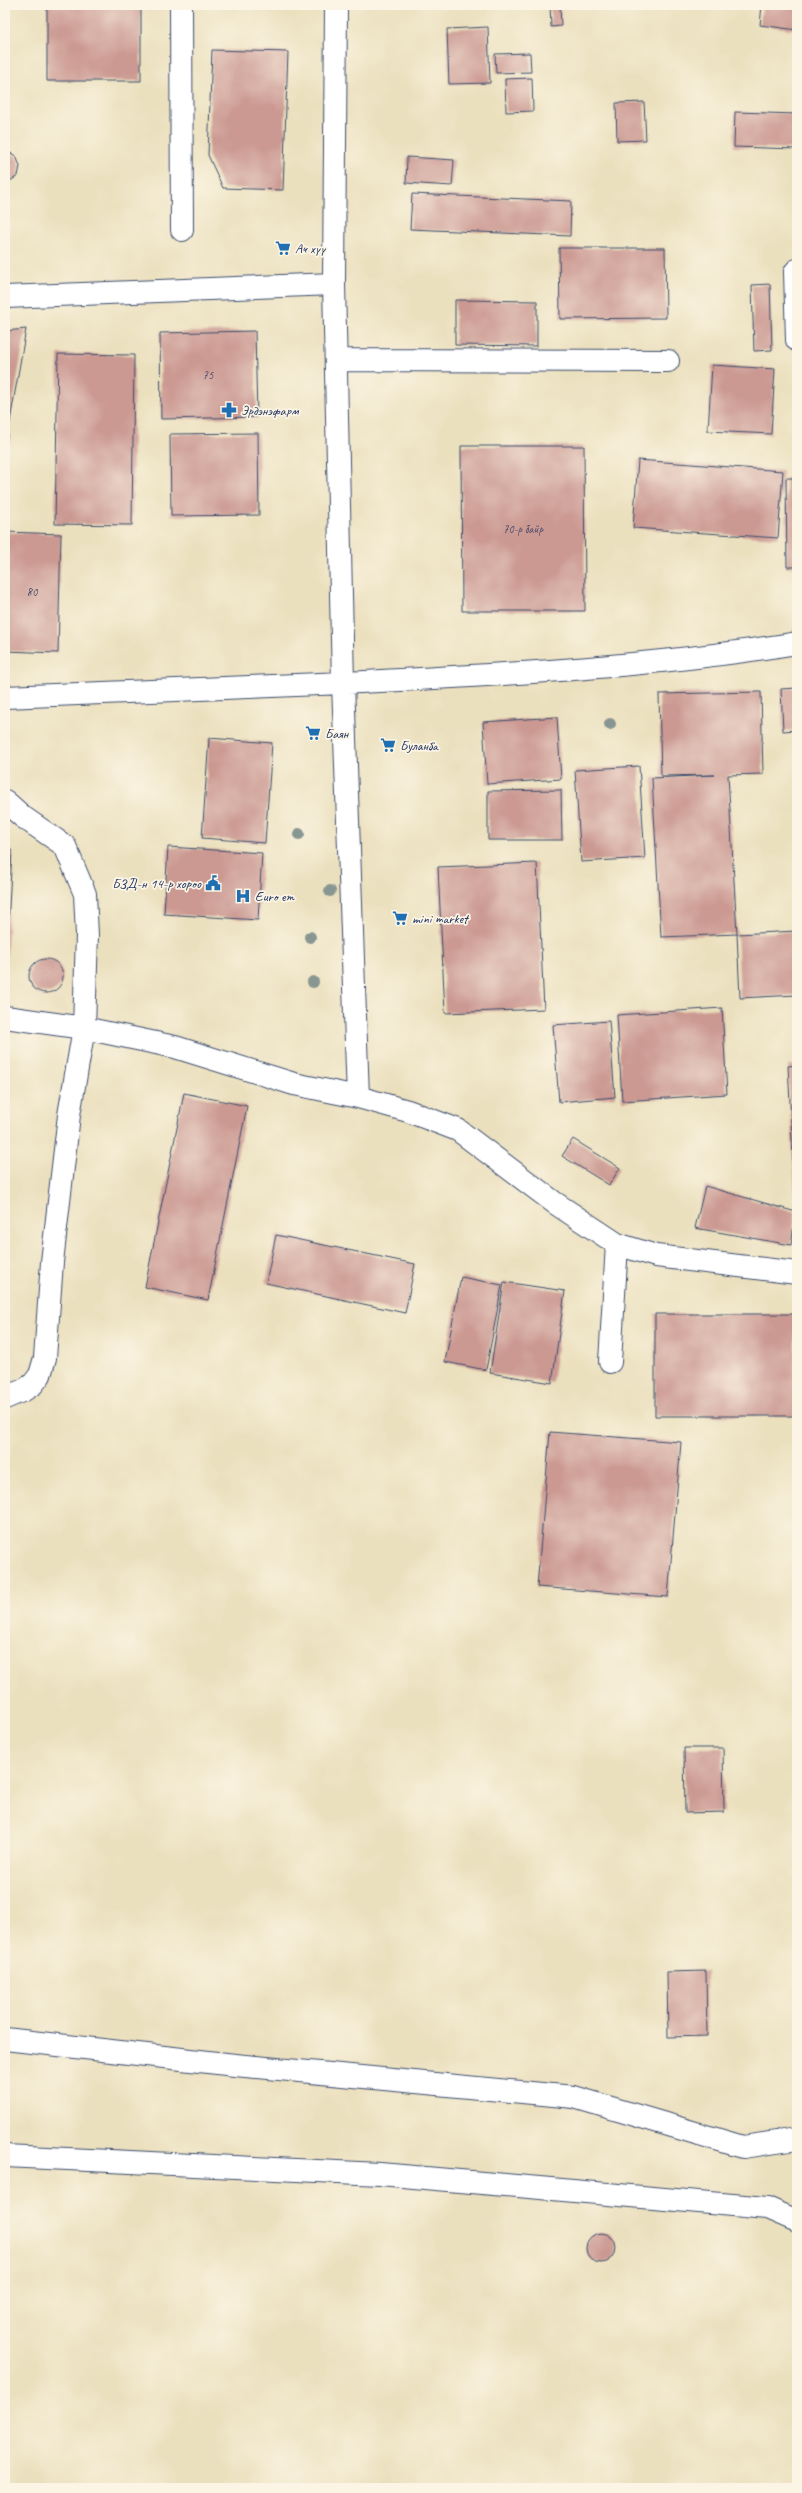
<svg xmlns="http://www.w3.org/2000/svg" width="802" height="2493" font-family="Caveat,sans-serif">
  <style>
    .building { fill: #cb9992 }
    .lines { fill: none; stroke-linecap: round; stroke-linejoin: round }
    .minor-casing { stroke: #3a4a6c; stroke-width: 24 }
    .minor { stroke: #fff; stroke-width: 22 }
    .tree { fill: #889692 }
    .labels { text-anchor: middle; stroke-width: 3.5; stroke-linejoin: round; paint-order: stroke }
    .number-label { font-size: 12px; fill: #474a6b }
    .poi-label { font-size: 14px; fill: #1b2f5e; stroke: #fcf5e5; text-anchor: start }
  </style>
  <rect width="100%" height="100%" fill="#fcf5e5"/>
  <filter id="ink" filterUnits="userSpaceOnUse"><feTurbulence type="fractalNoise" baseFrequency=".025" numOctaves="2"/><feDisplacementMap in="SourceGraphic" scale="8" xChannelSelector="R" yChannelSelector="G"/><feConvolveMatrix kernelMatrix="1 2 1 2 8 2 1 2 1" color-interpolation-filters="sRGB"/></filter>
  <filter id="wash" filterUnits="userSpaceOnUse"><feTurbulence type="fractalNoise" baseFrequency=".012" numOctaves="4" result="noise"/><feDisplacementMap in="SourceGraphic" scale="16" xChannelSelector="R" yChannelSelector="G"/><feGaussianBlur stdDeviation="0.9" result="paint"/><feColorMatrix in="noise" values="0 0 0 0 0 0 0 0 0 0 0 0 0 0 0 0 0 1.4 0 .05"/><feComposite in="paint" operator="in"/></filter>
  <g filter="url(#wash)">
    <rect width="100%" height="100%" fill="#ebe0be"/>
    <g id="blocks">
      <path class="building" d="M 47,5 L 141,5 L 141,81 L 47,81 Z
        M 550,5 L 560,5 L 561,26 L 551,27 Z
        M 762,5 L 797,5 L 797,30 L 760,25 Z
        M 488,27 L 490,83 L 449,84 L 447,29 Z
        M 212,50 L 288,52 L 283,190 L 223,188 L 208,155 Z
        M 530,53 L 531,72 L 496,73 L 495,54 Z
        M 532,78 L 533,111 L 506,112 L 505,79 Z
        M 644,102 L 646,140 L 617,141 L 616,103 Z
        M 735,112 L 797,114 L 797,149 L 734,147 Z
        M 5,150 L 16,156 L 20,166 L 18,176 L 5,184 Z
        M 407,157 L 454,160 L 452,186 L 406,183 Z
        M 412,194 L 571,201 L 570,236 L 410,229 Z
        M 559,248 L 665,248 L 666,318 L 560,319 Z
        M 770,284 L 772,350 L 754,351 L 752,285 Z
        M 455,300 L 537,301 L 537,346 L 455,345 Z
        M 26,329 L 6,444 L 5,444 L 5,331 Z
        M 255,331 L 257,417 L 161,419 L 160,333 Z
        M 58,354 L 134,355 L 132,525 L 55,524 Z
        M 712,365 L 775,369 L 771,434 L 708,431 Z
        M 258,433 L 259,515 L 171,516 L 170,434 Z
        M 461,446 L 584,446 L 585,611 L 462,611 Z
        M 638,460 L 783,471 L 778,538 L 633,528 Z
        M 786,478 L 797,478 L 797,567 L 787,567 Z
        M 5,532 L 61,534 L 58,653 L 5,651 Z
        M 797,688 L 797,730 L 783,731 L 781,689 Z
        M 761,692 L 763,774 L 728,775 L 737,934 L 661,937 L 652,778 L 715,775 L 661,776 L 659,694 Z
        M 557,717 L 561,779 L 487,784 L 483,722 Z
        M 209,738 L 272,743 L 265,843 L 202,838 Z
        M 639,766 L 645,858 L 581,862 L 575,770 Z
        M 561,790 L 562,840 L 488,840 L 488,791 Z
        M 168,847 L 262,853 L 258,920 L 164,914 Z
        M 5,851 L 12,851 L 6,964 L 5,964 Z
        M 537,863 L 544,1009 L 445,1013 L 438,867 Z
        M 797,931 L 797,995 L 740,998 L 737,934 Z
        M29 976a17 17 0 1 1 34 0a17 17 0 1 1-34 0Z
        M 722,1008 L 727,1094 L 622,1101 L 617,1015 Z
        M 609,1021 L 615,1097 L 559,1102 L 553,1025 Z
        M 797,1065 L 797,1212 L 796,1212 L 788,1066 Z
        M 184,1093 L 247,1106 L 208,1300 L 145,1287 Z
        M 573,1139 L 620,1168 L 609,1185 L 562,1156 Z
        M 705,1186 L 796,1212 L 791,1245 L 695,1228 Z
        M 276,1235 L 415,1264 L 405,1313 L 266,1283 Z
        M 461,1277 L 502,1285 L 486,1370 L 445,1362 Z
        M 504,1282 L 565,1291 L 552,1383 L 490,1373 Z
        M 655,1314 L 795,1314 L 795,1416 L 655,1416 Z
        M 550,1432 L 681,1442 L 668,1597 L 537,1587 Z
        M 684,1748 L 723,1748 L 724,1812 L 685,1813 Z
        M 706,1971 L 707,2036 L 668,2037 L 667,1972 Z
        M586 2248a15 15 0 1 1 30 0a15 15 0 1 1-30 0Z"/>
    </g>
  </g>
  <g filter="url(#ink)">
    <use href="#blocks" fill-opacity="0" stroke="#3a4a6c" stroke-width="1"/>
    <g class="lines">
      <g class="minor-casing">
        <path id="minor" d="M 181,5 L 182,230
          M 336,5 L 334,284 L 343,683 C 494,675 647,668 797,643
          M 797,270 L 795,272 L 797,340
          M 5,297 L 334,284
          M 337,360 L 668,361
          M 5,697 L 343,683 L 358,1097 L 408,1111 L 458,1130 L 555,1203 L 617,1244 L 656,1256 L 797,1273
          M 5,801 L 23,817 L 65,846 L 85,894 L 87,935 L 84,1028 L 69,1115 L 52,1262 L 45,1358 L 40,1375 L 33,1384 L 24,1390 L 5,1398
          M 5,1017 L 84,1028 L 175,1047 L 294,1084 L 358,1097
          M 610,1362 L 617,1244
          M 5,2039 L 235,2065 L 574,2097 L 743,2147 L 797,2139
          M 5,2156 L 380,2174 L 767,2208 L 797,2221"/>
      </g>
      <use href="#minor" class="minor"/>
    </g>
    <g class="tree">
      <circle cx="610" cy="724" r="6"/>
      <circle cx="299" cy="834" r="6"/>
      <circle cx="330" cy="891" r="6"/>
      <circle cx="310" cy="937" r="6"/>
      <circle cx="313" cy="982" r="6"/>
    </g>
  </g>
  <defs>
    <g id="supermarket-bare" transform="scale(1.2)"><path d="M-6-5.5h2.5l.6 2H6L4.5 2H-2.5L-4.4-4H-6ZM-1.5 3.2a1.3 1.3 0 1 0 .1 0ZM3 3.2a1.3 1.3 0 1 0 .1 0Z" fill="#1f6fb2" stroke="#fcf5e5" stroke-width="2.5" paint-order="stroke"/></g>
    <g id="pharmacy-bare" transform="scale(1.2)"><path d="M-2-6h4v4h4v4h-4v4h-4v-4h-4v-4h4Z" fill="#1f6fb2" stroke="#fcf5e5" stroke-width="2.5" paint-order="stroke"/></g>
    <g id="civic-bare" transform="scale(1.2)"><path d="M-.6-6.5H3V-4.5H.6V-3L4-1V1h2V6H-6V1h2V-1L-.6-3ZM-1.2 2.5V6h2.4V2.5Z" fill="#1f6fb2" stroke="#fcf5e5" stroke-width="2.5" paint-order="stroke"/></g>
    <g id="hospital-bare" transform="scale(1.2)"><path d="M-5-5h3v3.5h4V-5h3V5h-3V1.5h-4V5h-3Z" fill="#1f6fb2" stroke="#fcf5e5" stroke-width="2.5" paint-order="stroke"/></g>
  </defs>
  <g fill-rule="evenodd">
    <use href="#supermarket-bare" x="283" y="248"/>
    <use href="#pharmacy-bare" x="229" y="410"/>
    <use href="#supermarket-bare" x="313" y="733"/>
    <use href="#supermarket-bare" x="388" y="745"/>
    <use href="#civic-bare" x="213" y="883"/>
    <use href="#hospital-bare" x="243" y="896"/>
    <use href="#supermarket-bare" x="400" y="918"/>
  </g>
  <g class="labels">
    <g class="number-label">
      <text x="208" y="379">75</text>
      <text x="523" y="533">70-р байр</text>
      <text x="32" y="596">80</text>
    </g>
    <g class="poi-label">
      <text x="295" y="253">Ач хүү</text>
      <text x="241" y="415">Эрдэнэфарм</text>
      <text x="325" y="738">Баян</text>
      <text x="400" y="750">Буланба</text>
      <text x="201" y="888" text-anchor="end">БЗД-н 14-р хороо</text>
      <text x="255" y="901">Euro em</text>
      <text x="412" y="923">mini market</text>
    </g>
  </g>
  <rect width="802" height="2493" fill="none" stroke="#fcf5e5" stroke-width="20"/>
</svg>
